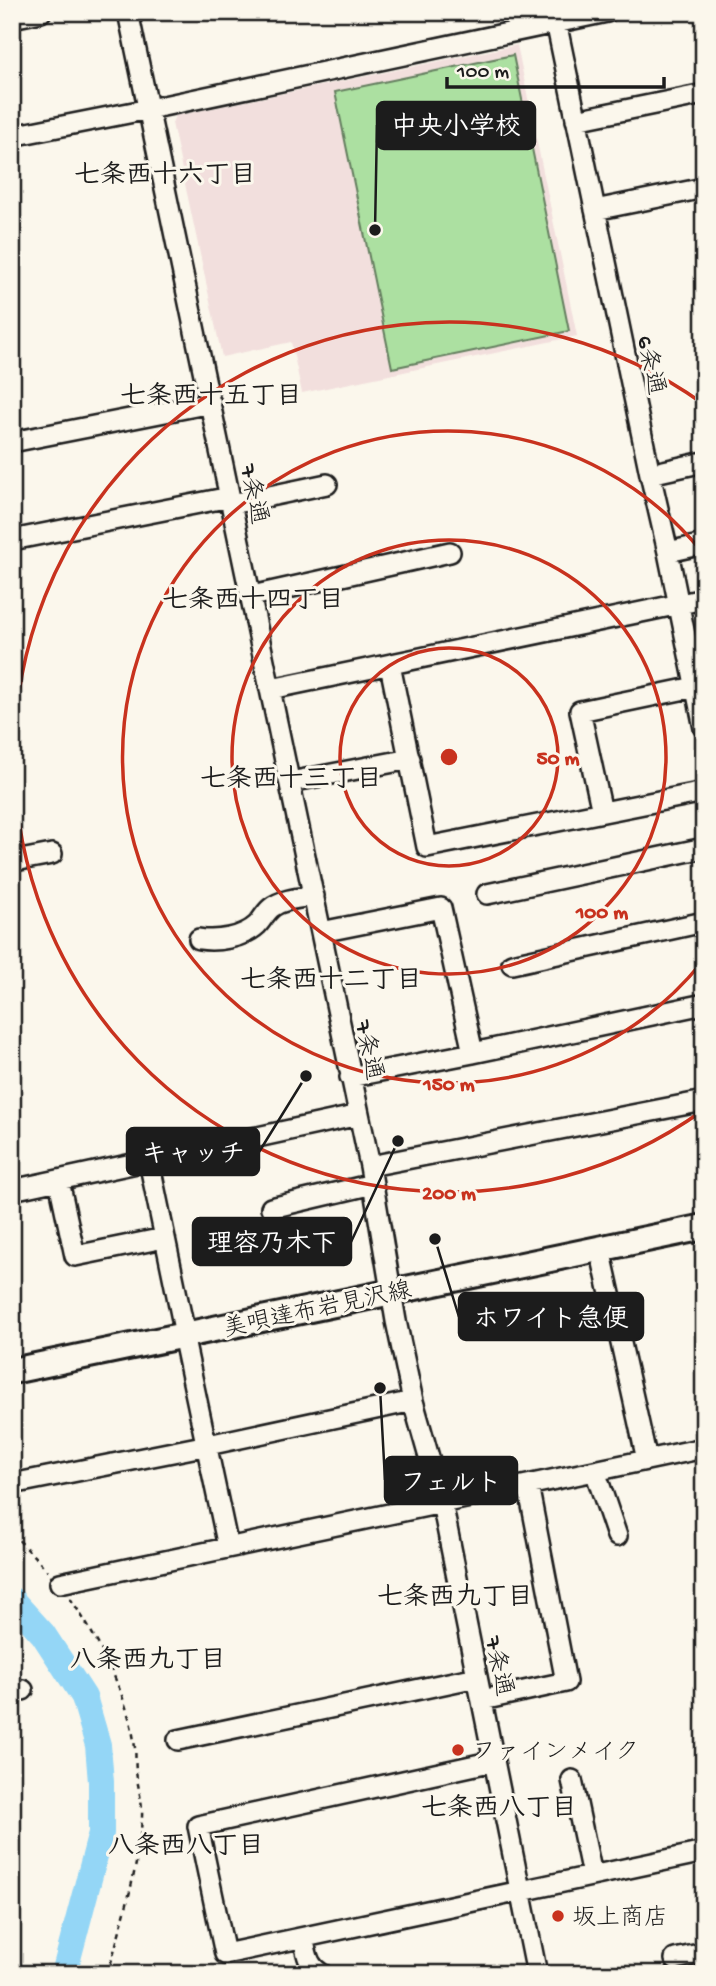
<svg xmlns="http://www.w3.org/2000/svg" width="716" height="1986" font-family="'Gochi Hand','Klee One',sans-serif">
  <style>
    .built { fill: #f2dfdd }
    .pitch { fill: #ace0a1; stroke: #647e5e; stroke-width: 2 }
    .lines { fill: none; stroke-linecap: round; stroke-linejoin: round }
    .river { stroke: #94d6f6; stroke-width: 26 }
    .minor-casing { stroke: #1c1c1c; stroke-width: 24 }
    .major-casing { stroke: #1c1c1c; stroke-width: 30 }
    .path { stroke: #1c1c1c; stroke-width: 2.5; stroke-dasharray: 5 5; stroke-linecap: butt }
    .minor { stroke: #fbf7ec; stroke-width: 19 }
    .major { stroke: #fbf7ec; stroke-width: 24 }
    .ring { fill: none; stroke: #c8321e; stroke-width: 3.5 }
    .poi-dot { fill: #c8321e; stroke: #fbf7ec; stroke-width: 2.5 }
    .labels { text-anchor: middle; stroke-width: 6; stroke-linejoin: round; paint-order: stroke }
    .street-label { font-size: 24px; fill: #1c1c1c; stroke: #fbf7ec }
    .poi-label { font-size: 24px; fill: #1c1c1c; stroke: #fbf7ec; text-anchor: start }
    .neighbourhood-label { font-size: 26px; font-weight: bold; fill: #1c1c1c; stroke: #fbf7ec }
    .centre { fill: #c8321e; stroke: #fbf7ec; stroke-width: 3.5 }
    .ring-label { font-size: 21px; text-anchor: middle; font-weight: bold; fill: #c8321e; stroke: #fbf7ec; stroke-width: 6; stroke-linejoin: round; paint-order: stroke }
    .leader { fill: none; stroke: #1c1c1c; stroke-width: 2.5 }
    .callout-dot { fill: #1c1c1c; stroke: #fbf7ec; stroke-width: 2.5 }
    .callout { fill: #1c1c1c; stroke: #1c1c1c; stroke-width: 2.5 }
    .callout-label { font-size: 26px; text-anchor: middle; font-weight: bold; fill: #fff }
  </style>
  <rect width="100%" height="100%" fill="#fbf7ec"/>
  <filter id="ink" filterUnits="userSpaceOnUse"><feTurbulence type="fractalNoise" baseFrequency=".0143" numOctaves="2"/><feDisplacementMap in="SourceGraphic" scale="14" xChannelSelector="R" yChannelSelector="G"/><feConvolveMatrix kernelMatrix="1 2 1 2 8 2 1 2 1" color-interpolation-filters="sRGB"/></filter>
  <g filter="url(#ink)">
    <path class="built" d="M 517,45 L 577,336 L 302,393 L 291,342 L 222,357 L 172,123 L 175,116 Z"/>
    <path class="pitch" d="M 513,55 L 569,331 L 392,368 L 335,92 Z"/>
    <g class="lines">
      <path class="river" d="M 12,1600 L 43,1634 L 84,1697 L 98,1745 L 101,1782 L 101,1833 L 64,1974"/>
      <g class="minor-casing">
        <path id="minor" d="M 128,12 L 370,1166 L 396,1321 L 413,1401 L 442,1503 L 537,1974
          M 554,12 L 650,474 L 668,552 L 704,728
          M 12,18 L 41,12
          M 576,120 L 704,94
          M 12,136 L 149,109 L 607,12
          M 595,210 L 704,188
          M 12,442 L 211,403
          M 650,474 L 704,462
          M 232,504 L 327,484
          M 12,540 L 230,497
          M 668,552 L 704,544
          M 252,596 L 450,552
          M 390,665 L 427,847 L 704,792
          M 271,689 L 704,599
          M 290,782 L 410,759
          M 602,812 L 580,711 L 695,687
          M 12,864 L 15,861 L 52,854
          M 487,894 L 704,848
          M 321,932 L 441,908 L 473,1053
          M 199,939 C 217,942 243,938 257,925 C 262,920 265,913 271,908 C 282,899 301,898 314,896
          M 512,964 L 704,922
          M 350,1077 L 473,1053 L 704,1004
          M 149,1161 L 185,1334
          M 370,1166 L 704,1101
          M 59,1181 L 75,1256 L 164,1238
          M 12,1190 L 359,1115
          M 271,1208 L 373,1184
          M 600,1249 L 647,1460
          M 183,1335 L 228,1547
          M 595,1471 L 617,1536
          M 12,1484 L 208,1445 L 413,1401
          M 60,1583 L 704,1448
          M 12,1692 L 23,1690
          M 482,1700 L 566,1682 L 528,1485
          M 178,1740 L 477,1677
          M 494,1761 L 198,1826 L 225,1954 L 704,1852
          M 572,1780 L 592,1875
          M 303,1938 C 307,1953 307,1966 322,1974
          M 675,1959 L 704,1953"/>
      </g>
      <g class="major-casing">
        <path id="major" d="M 12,1371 L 704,1227"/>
      </g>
      <path class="path" d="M 12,1533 L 48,1571
        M 70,1598 C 99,1641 129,1696 135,1748 C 136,1755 135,1763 136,1770 C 137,1785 143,1802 142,1817 C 139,1869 121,1924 108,1974"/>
      <use href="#minor" class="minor"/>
      <use href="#major" class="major"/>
    </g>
  </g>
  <g class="ring">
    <circle cx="449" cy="757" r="109"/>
    <circle cx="449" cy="757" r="217"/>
    <path d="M702 962A326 326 0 1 1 702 552"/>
    <path d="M702 1111A435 435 0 1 1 702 403"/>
  </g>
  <g class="poi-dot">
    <circle cx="458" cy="1750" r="7"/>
    <circle cx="558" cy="1916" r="7"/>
  </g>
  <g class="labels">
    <g class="street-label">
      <text transform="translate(652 365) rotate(78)" y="8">6条通</text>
      <text transform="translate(255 494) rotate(78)" y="8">7条通</text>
      <text transform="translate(370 1050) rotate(78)" y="8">7条通</text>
      <text transform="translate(317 1308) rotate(-12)" y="8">美唄達布岩見沢線</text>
      <text transform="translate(500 1666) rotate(78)" y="8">7条通</text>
    </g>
    <g class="poi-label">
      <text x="472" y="1758">ファインメイク</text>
      <text x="572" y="1924">坂上商店</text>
    </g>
    <g class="neighbourhood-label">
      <text x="165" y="182">七条西十六丁目</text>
      <text x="211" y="403">七条西十五丁目</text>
      <text x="253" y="607">七条西十四丁目</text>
      <text x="291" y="786">七条西十三丁目</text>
      <text x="331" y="987">七条西十二丁目</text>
      <text x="455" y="1604">七条西九丁目</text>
      <text x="148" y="1667">八条西九丁目</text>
      <text x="499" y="1815">七条西八丁目</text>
      <text x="186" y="1853">八条西八丁目</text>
    </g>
  </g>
  <circle cx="449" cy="757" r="10" class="centre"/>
  <g class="ring-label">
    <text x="558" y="764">50 m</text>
    <text x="602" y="918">100 m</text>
    <text x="449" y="1090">150 m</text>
    <text x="449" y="1199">200 m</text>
  </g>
  <path class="leader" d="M375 230L377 125M306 1076L259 1152M398 1141L351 1242M435 1239L459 1317M380 1388L385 1480"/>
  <g class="callout-dot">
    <circle cx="375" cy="230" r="7"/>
    <circle cx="306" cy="1076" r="7"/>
    <circle cx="398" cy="1141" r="7"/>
    <circle cx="435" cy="1239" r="7"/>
    <circle cx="380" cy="1388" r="7"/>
  </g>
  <g class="callout">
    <rect x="377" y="102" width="158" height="47" rx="7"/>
    <rect x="127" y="1128" width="132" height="47" rx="7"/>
    <rect x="193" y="1218" width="158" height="47" rx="7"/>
    <rect x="459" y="1293" width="184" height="47" rx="7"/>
    <rect x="385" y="1457" width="132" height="47" rx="7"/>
  </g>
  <g class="callout-label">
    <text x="456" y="134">中央小学校</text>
    <text x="193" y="1161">キャッチ</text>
    <text x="272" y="1251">理容乃木下</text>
    <text x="551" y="1326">ホワイト急便</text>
    <text x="451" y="1490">フェルト</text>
  </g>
  <rect width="716" height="1986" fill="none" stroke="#fbf7ec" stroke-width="42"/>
  <rect x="21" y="21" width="674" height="1944" fill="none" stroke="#1c1c1c" stroke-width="2.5" filter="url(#ink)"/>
  <path d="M447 77v10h217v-10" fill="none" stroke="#1c1c1c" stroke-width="3.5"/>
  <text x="457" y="77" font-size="21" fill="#1c1c1c" stroke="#fbf7ec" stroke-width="5" paint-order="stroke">100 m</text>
</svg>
